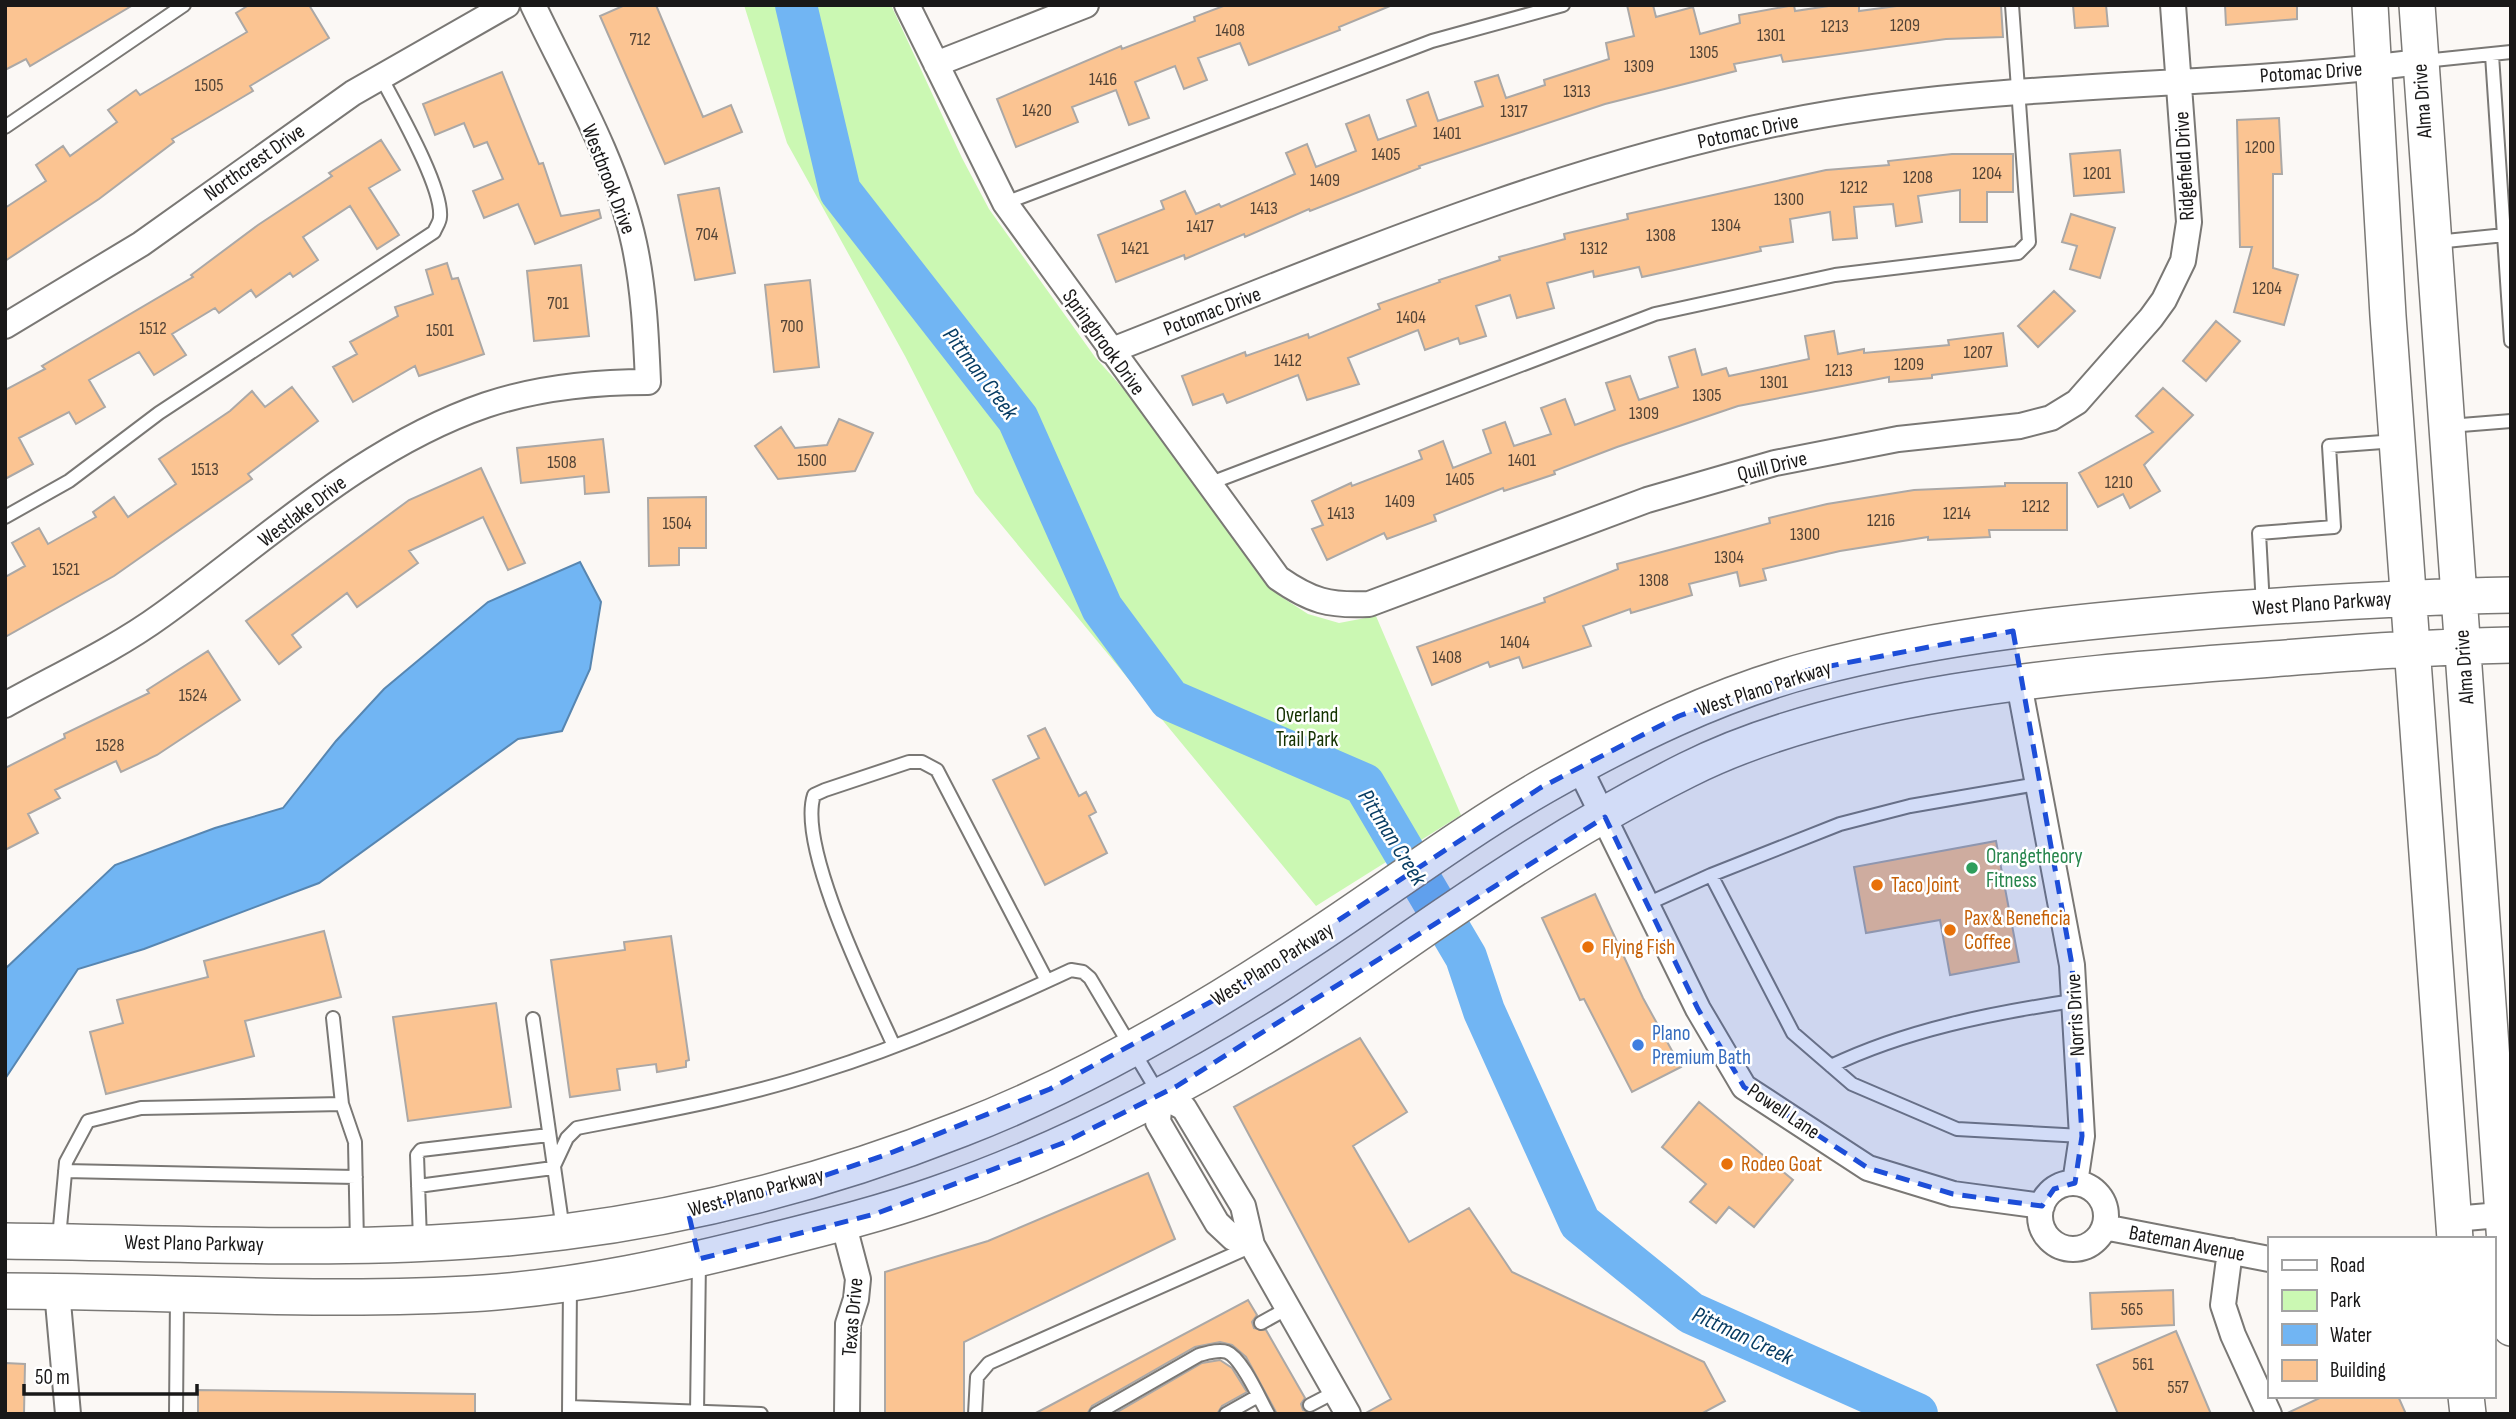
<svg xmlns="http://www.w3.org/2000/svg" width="2516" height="1419" font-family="'Sofia Sans Condensed',sans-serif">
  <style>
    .green { fill: #cbf8b3 }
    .water { fill: #71b5f3; stroke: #5786b1; stroke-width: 2 }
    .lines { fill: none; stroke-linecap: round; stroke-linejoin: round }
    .river { stroke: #71b5f3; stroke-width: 42 }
    .building { fill: #fbc492; stroke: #aba8a6; stroke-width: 2 }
    .service-casing { stroke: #7a7875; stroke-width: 16 }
    .minor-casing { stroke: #7a7875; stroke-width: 28 }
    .secondary-casing { stroke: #7a7875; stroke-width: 38 }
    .service { stroke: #fff; stroke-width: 12 }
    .minor { stroke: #fff; stroke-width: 24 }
    .secondary { stroke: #fff; stroke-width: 35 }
    .marked { fill: #1d4ed8; fill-opacity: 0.2; stroke: #1d4ed8; stroke-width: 5; stroke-dasharray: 14 9; stroke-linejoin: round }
    .leisure-dot { fill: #2e9e5b; stroke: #fff; stroke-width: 2.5 }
    .food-dot { fill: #e8710a; stroke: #fff; stroke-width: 2.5 }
    .shop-dot { fill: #3f7fe0; stroke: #fff; stroke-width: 2.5 }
    .labels { text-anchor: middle; stroke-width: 5; stroke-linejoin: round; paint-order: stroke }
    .number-label { font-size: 18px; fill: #524336 }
    .street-label { font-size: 21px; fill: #191818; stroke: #fff }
    .park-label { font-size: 21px; fill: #143200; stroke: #fff }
    .leisure-label { font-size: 21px; fill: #27864d; stroke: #fff; text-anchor: start }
    .food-label { font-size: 21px; fill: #c56008; stroke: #fff; text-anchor: start }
    .shop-label { font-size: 21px; fill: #366cbe; stroke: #fff; text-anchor: start }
    .water-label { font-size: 23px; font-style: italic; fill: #083d64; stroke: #fff }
  </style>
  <rect width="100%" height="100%" fill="#fbf8f5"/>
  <path class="green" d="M 744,5 L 891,5 L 962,158 L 989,209 L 1095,357 L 1208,484 L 1280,596 L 1308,614 L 1339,623 L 1376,616 L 1461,815 L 1316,906 L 975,493 L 905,356 L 787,143 Z"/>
  <path class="water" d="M 580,562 L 601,602 L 590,669 L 562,731 L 518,739 L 319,883 L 144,949 L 78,969 L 5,1079 L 5,969 L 115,865 L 215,828 L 283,808 L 336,741 L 384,689 L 488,602 Z"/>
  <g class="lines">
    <path class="river" d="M 796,5 L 840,191 L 1018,419 L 1102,608 L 1170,700 L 1364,784 L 1466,957 L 1484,1011 L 1580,1223 L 1691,1313 L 1917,1414"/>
  </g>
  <path class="building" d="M 5,5 L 133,5 L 30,66 L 26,59 L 5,70 Z
    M 249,5 L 309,5 L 329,38 L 250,86 L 253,91 L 172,139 L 174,142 L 99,199 L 5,261 L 5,208 L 46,181 L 36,165 L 63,146 L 70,156 L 117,122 L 108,110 L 136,90 L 140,95 L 247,32 L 236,13 Z
    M 625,5 L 656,5 L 703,117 L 731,105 L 742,132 L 665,164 L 600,16 Z
    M 1226,5 L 1390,6 L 1339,27 L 1340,30 L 1249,65 L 1240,43 L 1198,58 L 1207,80 L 1184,89 L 1175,66 L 1135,82 L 1149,118 L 1129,125 L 1116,90 L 1072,107 L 1078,122 L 1016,147 L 997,99 L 1121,46 L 1122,49 L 1195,21 L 1194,17 Z
    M 1627,5 L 1653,5 L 1656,17 L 1693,7 L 1700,34 L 1740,23 L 1739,15 L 1794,5 L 1795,11 L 1835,5 L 1859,5 L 1859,11 L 1904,5 L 2001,5 L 2003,37 L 1946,39 L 1783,62 L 1781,55 L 1734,64 L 1736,71 L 1605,104 L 1419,166 L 1420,168 L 1310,211 L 1309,209 L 1245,237 L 1244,234 L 1185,259 L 1184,255 L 1116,282 L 1098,235 L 1164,209 L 1161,201 L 1185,191 L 1196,214 L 1219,204 L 1221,207 L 1295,174 L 1286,153 L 1307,144 L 1316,167 L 1356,151 L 1346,124 L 1369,115 L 1378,140 L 1416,126 L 1407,100 L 1428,92 L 1438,121 L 1483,106 L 1475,82 L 1498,75 L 1506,98 L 1545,85 L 1544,80 L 1609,59 L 1606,43 L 1634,36 Z
    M 2073,5 L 2106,5 L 2108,26 L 2075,28 Z
    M 2225,5 L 2297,5 L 2297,19 L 2226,25 Z
    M 502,72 L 539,164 L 543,163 L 561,216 L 599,210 L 601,218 L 535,244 L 518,204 L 484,218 L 473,191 L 503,179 L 487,142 L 474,147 L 464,123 L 435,135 L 423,104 Z
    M 2279,118 L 2282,174 L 2273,174 L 2273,268 L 2298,275 L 2284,325 L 2234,312 L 2252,247 L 2240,247 L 2237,120 Z
    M 381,140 L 400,170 L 369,188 L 399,235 L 377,249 L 350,206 L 303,237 L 318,260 L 293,277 L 290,273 L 256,297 L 251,290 L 219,313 L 215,308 L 172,334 L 186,355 L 154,375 L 139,352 L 89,380 L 105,407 L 76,424 L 69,412 L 19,438 L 33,464 L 5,479 L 5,390 L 45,369 L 42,366 L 193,277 L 191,275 L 258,225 L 332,176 L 329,173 Z
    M 2120,150 L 2124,192 L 2074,196 L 2070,154 Z
    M 1952,154 L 2013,154 L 2013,192 L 1987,192 L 1987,222 L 1960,222 L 1960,190 L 1918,196 L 1922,222 L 1896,226 L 1893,204 L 1854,207 L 1857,238 L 1833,240 L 1830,212 L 1790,219 L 1793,242 L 1760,247 L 1761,251 L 1642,277 L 1639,267 L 1594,277 L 1593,271 L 1547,283 L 1554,308 L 1517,318 L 1510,295 L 1476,306 L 1486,336 L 1460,344 L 1458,338 L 1425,350 L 1418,330 L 1348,358 L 1359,384 L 1307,400 L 1298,375 L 1227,403 L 1223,394 L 1193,405 L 1182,376 L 1245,352 L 1246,356 L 1308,334 L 1309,338 L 1380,309 L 1378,304 L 1440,282 L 1439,280 L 1500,260 L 1499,257 L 1565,239 L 1564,234 L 1628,219 L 1627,214 L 1826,170 L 1889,165 L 1888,161 Z
    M 719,188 L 735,273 L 695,280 L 678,195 Z
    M 2071,214 L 2115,228 L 2100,278 L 2070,269 L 2077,246 L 2062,242 Z
    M 447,263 L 452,279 L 458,278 L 484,354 L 419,376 L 415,366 L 353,402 L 333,367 L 357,354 L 350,342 L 398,316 L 395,307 L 433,294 L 426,270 Z
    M 581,265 L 589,336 L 534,341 L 527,271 Z
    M 810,280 L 819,367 L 774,372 L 765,285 Z
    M 2054,291 L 2075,311 L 2038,347 L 2018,326 Z
    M 2216,321 L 2240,341 L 2206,381 L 2183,361 Z
    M 1834,331 L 1838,354 L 1864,349 L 1864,353 L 1949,345 L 1948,340 L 2003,333 L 2007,366 L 1932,375 L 1932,378 L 1889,382 L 1889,377 L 1738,406 L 1617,447 L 1554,471 L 1555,474 L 1504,491 L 1503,488 L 1434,515 L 1436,521 L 1387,539 L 1384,533 L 1327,560 L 1312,529 L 1323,525 L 1312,501 L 1351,483 L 1352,486 L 1422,459 L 1419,451 L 1443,441 L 1453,468 L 1491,453 L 1483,430 L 1505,422 L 1514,446 L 1551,434 L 1541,408 L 1565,399 L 1575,425 L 1615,410 L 1606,383 L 1630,376 L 1639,400 L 1678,387 L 1669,357 L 1695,349 L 1702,375 L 1726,368 L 1729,376 L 1809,359 L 1805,336 Z
    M 292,387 L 318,421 L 248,474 L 252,479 L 114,576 L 5,637 L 5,577 L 25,566 L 12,543 L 39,528 L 48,544 L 96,517 L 93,512 L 114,497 L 128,517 L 176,484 L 159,459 L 230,411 L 252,391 L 265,407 Z
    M 2163,388 L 2193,415 L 2144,465 L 2160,491 L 2130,508 L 2123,494 L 2098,507 L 2079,473 L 2153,432 L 2136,416 Z
    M 839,419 L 873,433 L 855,471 L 778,479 L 755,446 L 781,427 L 795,448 L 827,445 Z
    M 603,439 L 609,492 L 585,494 L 584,476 L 521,483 L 517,448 Z
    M 481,468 L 525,563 L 508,570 L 483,517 L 409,551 L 418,563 L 357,607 L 347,593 L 292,635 L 301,647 L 279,664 L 246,621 L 409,500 Z
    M 2005,483 L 2067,483 L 2067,530 L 1989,530 L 1990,537 L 1928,540 L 1928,537 L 1840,551 L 1763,569 L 1766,580 L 1740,586 L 1737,572 L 1689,584 L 1692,595 L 1631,613 L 1630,609 L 1583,626 L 1591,646 L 1523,668 L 1519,657 L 1490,667 L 1488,662 L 1432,685 L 1417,647 L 1545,602 L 1544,598 L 1618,569 L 1617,564 L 1770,523 L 1769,518 L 1827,504 L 1914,490 L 2005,486 Z
    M 706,497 L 706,548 L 679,548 L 679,565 L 649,566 L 648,498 Z
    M 208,651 L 240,700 L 157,755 L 121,772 L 116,761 L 55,790 L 60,798 L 28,814 L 38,833 L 5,850 L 5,768 L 65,738 L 64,734 L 149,693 L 147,690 Z
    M 1045,728 L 1079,796 L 1086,792 L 1096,812 L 1089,816 L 1107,853 L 1045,885 L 993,780 L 1039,758 L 1028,736 Z
    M 1996,841 L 2019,962 L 1950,975 L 1940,920 L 1866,933 L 1854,867 Z
    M 1595,894 L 1643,998 L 1681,1067 L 1632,1092 L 1584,999 L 1580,1000 L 1542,918 Z
    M 324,931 L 341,997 L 245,1021 L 254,1056 L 106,1094 L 90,1032 L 123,1023 L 117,1000 L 208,977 L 204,961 Z
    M 671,936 L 689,1060 L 686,1061 L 686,1067 L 657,1072 L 656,1064 L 617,1069 L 620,1090 L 570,1097 L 551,960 L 625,950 L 624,942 Z
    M 496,1003 L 511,1107 L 408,1121 L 393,1017 Z
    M 1360,1038 L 1407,1112 L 1353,1146 L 1409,1242 L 1469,1208 L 1512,1272 L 1704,1362 L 1725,1401 L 1701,1414 L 1364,1414 L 1391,1399 L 1234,1107 Z
    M 1699,1102 L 1793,1180 L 1754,1227 L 1729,1207 L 1716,1223 L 1690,1202 L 1706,1184 L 1662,1147 Z
    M 1148,1173 L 1175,1239 L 964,1342 L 964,1414 L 885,1414 L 885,1272 L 988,1241 Z
    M 2173,1290 L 2174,1325 L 2092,1329 L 2090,1293 Z
    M 1248,1300 L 1257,1315 L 1252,1322 L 1254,1328 L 1266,1330 L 1305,1398 L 1301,1404 L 1303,1410 L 1315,1414 L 1277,1414 L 1246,1357 L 1232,1345 L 1220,1342 L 1195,1347 L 1092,1406 L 1087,1414 L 1034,1414 Z
    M 2176,1331 L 2211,1414 L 2118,1414 L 2097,1365 Z
    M 1220,1360 L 1232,1368 L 1247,1392 L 1222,1406 L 1217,1414 L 1114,1414 L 1202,1363 Z
    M 5,1363 L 25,1364 L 24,1414 L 5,1414 Z
    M 198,1390 L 475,1394 L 475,1414 L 198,1414 Z
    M 2324,1396 L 2398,1396 L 2406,1414 L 2285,1414 Z"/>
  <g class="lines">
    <g class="service-casing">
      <path id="service" d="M 2492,55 L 2511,341
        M 2424,61 L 2511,52
        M 5,127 L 184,5
        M 1005,203 L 1432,41 L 1563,5
        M 2436,242 L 2505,235
        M 2449,426 L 2511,421
        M 1208,484 L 1655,314 L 1835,275 L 2018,253 L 2029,242 L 2012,5
        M 5,517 L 69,481 L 159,413 L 434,232 C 436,227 440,222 440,217 C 443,187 396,106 381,77
        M 2263,606 L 2259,533 L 2334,527 L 2329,446 L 2396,441
        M 2037,784 L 1910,806 L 1840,824 L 1711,875 L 1793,1033 L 1852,1084 L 1957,1129 L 2082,1136
        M 1647,904 L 1711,875
        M 333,1018 L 342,1104
        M 533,1019 L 563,1230
        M 894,1046 C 870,993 797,847 814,795 L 825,790 L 909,762 L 922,762 L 937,770 L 1047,981
        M 1831,1066 C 1906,1030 1992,1013 2073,1001
        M 553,1168 L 567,1138 L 577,1128 C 659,1112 741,1098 820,1072 C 907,1045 989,1008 1071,970 L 1083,972 L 1090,978 L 1159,1094
        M 65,1171 L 356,1177
        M 418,1186 L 553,1168
        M 59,1238 L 66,1162 L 88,1121 L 141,1108 L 342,1104 L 355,1142 L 357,1244
        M 420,1240 L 417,1155 L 421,1150 L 549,1135
        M 1261,1323 L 1288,1308
        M 1310,1405 L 1335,1392
        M 569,1407 L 761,1414
        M 569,1413 L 570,1284
        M 176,1414 L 177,1295
        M 697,1414 L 699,1260
        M 975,1414 L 977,1377 L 989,1363 L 1252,1246
        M 1096,1414 L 1199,1355 C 1207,1353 1219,1349 1227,1352 C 1242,1358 1260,1400 1268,1414
        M 1226,1414 L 1258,1396"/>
    </g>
    <g class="minor-casing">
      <path id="minor" d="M 907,5 L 1005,203 L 1278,578 C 1311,601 1329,606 1369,604 L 1647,500 L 1775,463 L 1898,439 L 2020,426 L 2051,418 L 2077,402 L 2151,318 L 2164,300 L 2183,261 L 2189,222 L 2173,5
        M 936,64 L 1086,5
        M 5,326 L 141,244 L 353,93 L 507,5
        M 1110,351 C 1332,264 1550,169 1784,122 C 1993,80 2209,89 2420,62
        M 2019,684 L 2072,965 L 2082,1136 L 2075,1183
        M 5,705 C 57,676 114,650 162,615 C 265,541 363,447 486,405 C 537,388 594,382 648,382 C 646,335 644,289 634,243 C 616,160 569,81 533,5
        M 1579,767 L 1698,1009 L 1744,1087 L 1868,1168 L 1953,1194 L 2042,1206
        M2040 1216a33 33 0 1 1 66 0a33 33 0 1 1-66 0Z
        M 2454,1219 L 2511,1214
        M 843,1222 L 858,1279 L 856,1299 L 848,1324 L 847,1414
        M 2104,1227 L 2269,1259
        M 1252,1245 L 1233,1238 L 1217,1223 L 1158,1122 L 1160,1095 L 1184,1108 L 1243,1206 L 1252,1245 L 1348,1414
        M 2230,1251 L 2223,1305 L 2233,1335 L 2269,1414
        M 57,1291 L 68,1414"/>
    </g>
    <g class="secondary-casing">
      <path id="secondary" d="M 2370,5 L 2388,316 L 2455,1239
        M 2417,5 L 2511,1328
        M 5,1241 C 190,1243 379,1255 563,1232 C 699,1215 834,1179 961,1129 C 1080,1083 1194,1017 1300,947 C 1382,894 1460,834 1544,786 C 1629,738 1717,694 1812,669 C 1945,634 2082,621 2219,610 C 2316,603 2413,597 2511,595
        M 5,1291 C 164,1291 325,1303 484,1293 C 581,1286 677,1265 771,1241 C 827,1227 883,1213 937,1194 C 1058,1152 1175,1092 1283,1025 C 1339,990 1393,950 1448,913 C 1524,861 1605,811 1687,770 C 1840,693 2063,675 2232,662 C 2325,655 2418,647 2511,645
        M 2466,1396 L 2468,1414"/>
    </g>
    <use href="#service" class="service"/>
    <use href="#minor" class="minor"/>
    <use href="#secondary" class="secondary"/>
  </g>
  <path class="marked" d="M 2013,631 L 2072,965 L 2082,1136 L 2075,1183 L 2054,1189 L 2042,1206 L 1953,1194 L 1868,1168 L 1744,1087 L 1698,1009 L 1605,817 L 1177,1086 L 1063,1143 L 875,1214 L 699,1259 L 688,1211 L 788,1188 L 888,1154 L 1050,1089 L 1229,992 L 1540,788 L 1679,716 L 1809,670 Z"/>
  <circle class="leisure-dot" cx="1972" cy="868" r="7"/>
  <g class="food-dot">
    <circle cx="1877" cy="885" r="7"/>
    <circle cx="1950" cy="930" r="7"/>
    <circle cx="1588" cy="947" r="7"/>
    <circle cx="1727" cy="1164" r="7"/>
  </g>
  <circle class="shop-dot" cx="1638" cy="1045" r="7"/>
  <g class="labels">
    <g class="number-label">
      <text x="1905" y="31">1209</text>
      <text x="1835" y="32">1213</text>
      <text x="1230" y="36">1408</text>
      <text x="1771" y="41">1301</text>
      <text x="640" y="45">712</text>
      <text x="1704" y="58">1305</text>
      <text x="1639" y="72">1309</text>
      <text x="1103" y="85">1416</text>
      <text x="209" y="91">1505</text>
      <text x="1577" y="97">1313</text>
      <text x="1037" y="116">1420</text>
      <text x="1514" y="117">1317</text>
      <text x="1447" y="139">1401</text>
      <text x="2260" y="153">1200</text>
      <text x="1386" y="160">1405</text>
      <text x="1987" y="179">1204</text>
      <text x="2097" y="179">1201</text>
      <text x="1918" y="183">1208</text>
      <text x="1325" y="186">1409</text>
      <text x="1854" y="193">1212</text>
      <text x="1789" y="205">1300</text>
      <text x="1264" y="214">1413</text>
      <text x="1726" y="231">1304</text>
      <text x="1200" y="232">1417</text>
      <text x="707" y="240">704</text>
      <text x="1661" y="241">1308</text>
      <text x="1135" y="254">1421</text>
      <text x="1594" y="254">1312</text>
      <text x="2267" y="294">1204</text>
      <text x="558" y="309">701</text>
      <text x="1411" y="323">1404</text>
      <text x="792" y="332">700</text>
      <text x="153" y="334">1512</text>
      <text x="440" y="336">1501</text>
      <text x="1978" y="358">1207</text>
      <text x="1288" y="366">1412</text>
      <text x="1909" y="370">1209</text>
      <text x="1839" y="376">1213</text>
      <text x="1774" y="388">1301</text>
      <text x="1707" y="401">1305</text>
      <text x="1644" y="419">1309</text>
      <text x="812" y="466">1500</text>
      <text x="1522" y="466">1401</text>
      <text x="562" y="468">1508</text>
      <text x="205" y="475">1513</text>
      <text x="1460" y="485">1405</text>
      <text x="2119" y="488">1210</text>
      <text x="1400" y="507">1409</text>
      <text x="2036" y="512">1212</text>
      <text x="1341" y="519">1413</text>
      <text x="1957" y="519">1214</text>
      <text x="1881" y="526">1216</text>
      <text x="677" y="529">1504</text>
      <text x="1805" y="540">1300</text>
      <text x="1729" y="563">1304</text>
      <text x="66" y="575">1521</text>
      <text x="1654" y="586">1308</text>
      <text x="1515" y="648">1404</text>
      <text x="1447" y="663">1408</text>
      <text x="193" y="701">1524</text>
      <text x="110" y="751">1528</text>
      <text x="2132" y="1315">565</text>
      <text x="2143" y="1370">561</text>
      <text x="2178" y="1393">557</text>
    </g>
    <g class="street-label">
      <text transform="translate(2311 72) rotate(-4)" y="7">Potomac Drive</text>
      <text transform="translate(2422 101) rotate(-94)" y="7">Alma Drive</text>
      <text transform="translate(1748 131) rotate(-12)" y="7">Potomac Drive</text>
      <text transform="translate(254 162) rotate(-35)" y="7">Northcrest Drive</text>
      <text transform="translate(2184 166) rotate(-93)" y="7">Ridgefield Drive</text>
      <text transform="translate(609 179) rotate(69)" y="7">Westbrook Drive</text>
      <text transform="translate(1212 311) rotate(-21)" y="7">Potomac Drive</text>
      <text transform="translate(1104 342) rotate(54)" y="7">Springbrook Drive</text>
      <text transform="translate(1772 466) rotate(-14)" y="7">Quill Drive</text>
      <text transform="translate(302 511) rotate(-37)" y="7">Westlake Drive</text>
      <text transform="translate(2322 603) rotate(-4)" y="7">West Plano Parkway</text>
      <text transform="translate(2464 667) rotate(-94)" y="7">Alma Drive</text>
      <text transform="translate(1764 688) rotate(-18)" y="7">West Plano Parkway</text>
      <text transform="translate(1272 964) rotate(-32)" y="7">West Plano Parkway</text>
      <text transform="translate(2075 1015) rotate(-93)" y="7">Norris Drive</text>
      <text transform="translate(1784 1111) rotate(34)" y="7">Powell Lane</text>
      <text transform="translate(756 1192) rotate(-15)" y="7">West Plano Parkway</text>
      <text transform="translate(194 1243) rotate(1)" y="7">West Plano Parkway</text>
      <text transform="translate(2187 1243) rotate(11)" y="7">Bateman Avenue</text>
      <text transform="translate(852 1317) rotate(-85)" y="7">Texas Drive</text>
    </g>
    <g class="park-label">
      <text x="1307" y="722">Overland<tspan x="1307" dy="24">Trail Park</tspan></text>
    </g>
    <g class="leisure-label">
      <text x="1986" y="863">Orangetheory<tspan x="1986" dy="24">Fitness</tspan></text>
    </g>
    <g class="food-label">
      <text x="1891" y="892">Taco Joint</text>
      <text x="1964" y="925">Pax &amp; Beneficia<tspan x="1964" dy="24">Coffee</tspan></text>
      <text x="1602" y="954">Flying Fish</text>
      <text x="1741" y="1171">Rodeo Goat</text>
    </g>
    <g class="shop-label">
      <text x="1652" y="1040">Plano<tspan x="1652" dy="24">Premium Bath</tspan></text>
    </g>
    <g class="water-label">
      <text transform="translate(981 373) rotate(53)" y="8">Pittman Creek</text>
      <text transform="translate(1393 837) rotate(58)" y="8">Pittman Creek</text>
      <text transform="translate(1743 1335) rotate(25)" y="8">Pittman Creek</text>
    </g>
  </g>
  <rect width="2516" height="1419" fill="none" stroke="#191818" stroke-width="14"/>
  <rect x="2268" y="1237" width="228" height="161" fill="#ffffff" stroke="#a3a3a3" stroke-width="2"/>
  <rect x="2282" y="1260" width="35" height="10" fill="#ffffff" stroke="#a3a3a3" stroke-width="2"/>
  <text x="2330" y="1272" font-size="21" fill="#191818">Road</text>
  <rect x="2282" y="1290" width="35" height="21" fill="#cbf8b3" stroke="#a3a3a3" stroke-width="2"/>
  <text x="2330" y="1307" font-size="21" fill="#191818">Park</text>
  <rect x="2282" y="1324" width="35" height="21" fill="#71b5f3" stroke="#a3a3a3" stroke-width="2"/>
  <text x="2330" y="1342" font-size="21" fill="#191818">Water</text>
  <rect x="2282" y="1360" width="35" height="21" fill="#fbc492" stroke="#a3a3a3" stroke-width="2"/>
  <text x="2330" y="1377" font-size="21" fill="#191818">Building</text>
  <path d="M24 1384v10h173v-10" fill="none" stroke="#191818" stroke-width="3.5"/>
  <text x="35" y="1384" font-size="21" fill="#191818" stroke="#ffffff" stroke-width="5" paint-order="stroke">50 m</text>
</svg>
